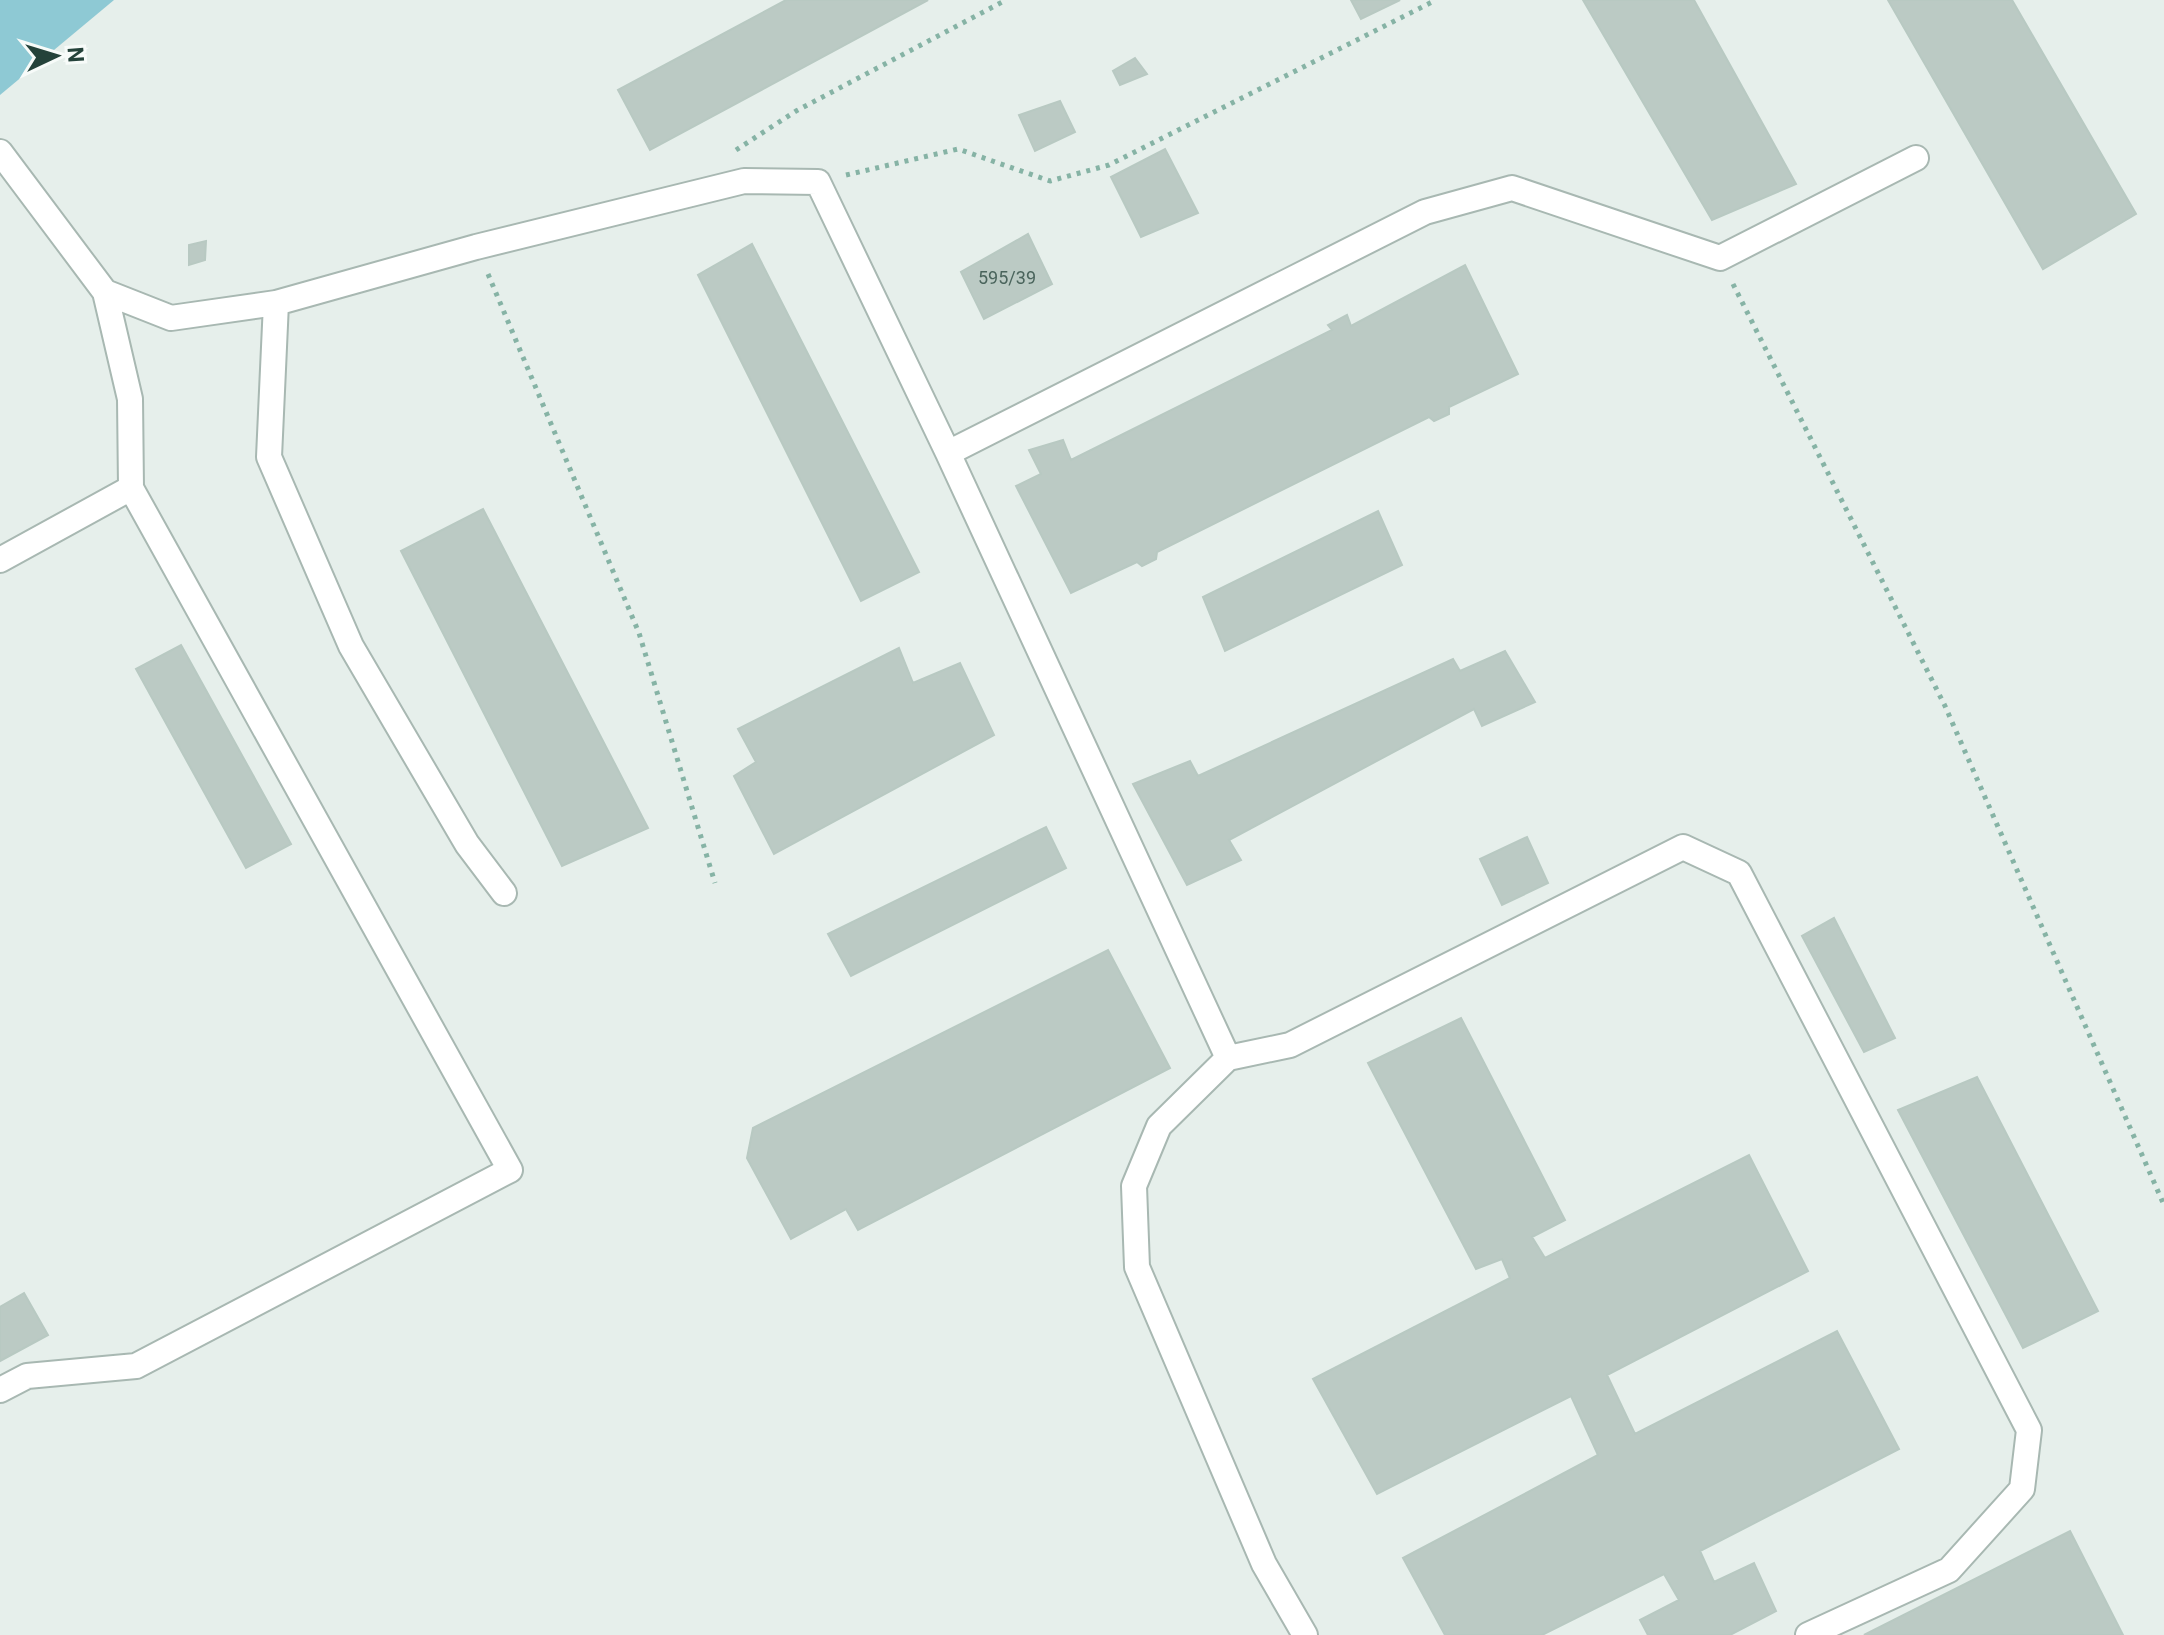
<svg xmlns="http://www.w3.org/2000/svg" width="2164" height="1635" font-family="Roboto,sans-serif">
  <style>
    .water { fill: #8ec9d4 }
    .building { fill: #bbcac4; stroke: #b8c9c2; stroke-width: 2 }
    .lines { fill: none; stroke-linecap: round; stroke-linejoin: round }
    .minor-casing { stroke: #a8b8b2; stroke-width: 28 }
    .path { stroke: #86b3a5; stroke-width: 5; stroke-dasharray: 4 6; stroke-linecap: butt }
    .minor { stroke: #fff; stroke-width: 24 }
    .labels { text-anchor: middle; stroke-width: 6; stroke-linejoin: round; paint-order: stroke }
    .number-label { font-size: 18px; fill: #4a645c }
  </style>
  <rect width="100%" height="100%" fill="#e6efeb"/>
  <path class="water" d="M 0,0 L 114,0 L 0,95 Z"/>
  <path class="building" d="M 786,0 L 928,0 L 650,150 L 618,90 Z
    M 1351,0 L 1400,0 L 1361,19 Z
    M 1583,0 L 1694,0 L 1796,184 L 1712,220 Z
    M 1888,0 L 2012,0 L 2136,214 L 2043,269 Z
    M 1135,58 L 1147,74 L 1120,85 L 1113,71 Z
    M 1060,101 L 1075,132 L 1035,151 L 1019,115 Z
    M 1165,149 L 1198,213 L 1141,237 L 1111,177 Z
    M 1028,234 L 1052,284 L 984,319 L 961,272 Z
    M 206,241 L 205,260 L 189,265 L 189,245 Z
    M 752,244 L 919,572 L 861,601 L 698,275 Z
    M 1465,265 L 1518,374 L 1449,407 L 1449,414 L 1434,421 L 1429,417 L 1157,552 L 1156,559 L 1142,566 L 1137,562 L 1071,593 L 1016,486 L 1041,474 L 1029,450 L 1063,440 L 1071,460 L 1332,330 L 1328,325 L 1347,315 L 1351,326 Z
    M 483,509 L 648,828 L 562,866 L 401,551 Z
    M 1378,511 L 1402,565 L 1225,651 L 1203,597 Z
    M 181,645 L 291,844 L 246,868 L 136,669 Z
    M 899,648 L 913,683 L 960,663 L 994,735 L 774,854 L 734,776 L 756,762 L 738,729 Z
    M 1505,651 L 1535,702 L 1482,726 L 1474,709 L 1229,840 L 1241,860 L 1187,885 L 1133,784 L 1190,761 L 1198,776 L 1453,659 L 1460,671 Z
    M 1046,827 L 1066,868 L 851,976 L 828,934 Z
    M 1527,837 L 1548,883 L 1502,905 L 1480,859 Z
    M 1834,918 L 1895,1038 L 1864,1052 L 1802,936 Z
    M 1108,950 L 1170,1068 L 858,1230 L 846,1209 L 791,1239 L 747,1158 L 753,1128 Z
    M 1461,1018 L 1565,1220 L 1532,1237 L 1545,1258 L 1749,1155 L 1808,1271 L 1607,1375 L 1635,1434 L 1837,1331 L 1899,1449 L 1700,1551 L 1714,1582 L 1754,1563 L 1776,1611 L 1730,1635 L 1648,1635 L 1640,1620 L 1679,1600 L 1664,1574 L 1542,1635 L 1445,1635 L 1403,1558 L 1598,1455 L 1571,1396 L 1377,1494 L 1313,1379 L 1510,1278 L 1502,1259 L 1476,1269 L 1368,1063 Z
    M 1977,1077 L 2098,1311 L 2023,1348 L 1898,1110 Z
    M 24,1293 L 48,1335 L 0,1361 L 0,1307 Z
    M 2070,1531 L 2123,1635 L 1864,1635 Z"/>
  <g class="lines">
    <g class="minor-casing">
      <path id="minor" d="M 0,152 L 105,292 L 171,318 L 276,303 L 476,247 L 744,181 L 818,182 L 948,453 L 1228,1058 L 1159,1126 L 1134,1186 L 1137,1267 L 1264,1564 L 1305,1635
        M 276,303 L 269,457 L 351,646 L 467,844 L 504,893
        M 948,453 L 1425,212 L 1512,188 L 1720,258 L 1916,158
        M 0,560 L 131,488 L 130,399 L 105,292
        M 1228,1058 L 1290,1045 L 1683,847 L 1739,873 L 2029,1430 L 2022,1489 L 1949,1570 L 1808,1635
        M 0,1390 L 27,1376 L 136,1366 L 510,1170 L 131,488"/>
    </g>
    <path class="path" d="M 736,150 L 796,111 L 1006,0
      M 846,175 L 958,149 L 1050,181 L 1109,165 L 1436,0
      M 488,274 L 639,633 L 715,883
      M 1733,284 L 1945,706 L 2164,1205"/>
    <use href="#minor" class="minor"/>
  </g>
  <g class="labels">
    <g class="number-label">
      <text x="1007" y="284">595/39</text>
    </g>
  </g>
  <g transform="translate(56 56) rotate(86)" stroke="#f7fbf9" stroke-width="6" paint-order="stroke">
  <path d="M0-6L14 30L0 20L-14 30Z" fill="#24423a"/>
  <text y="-12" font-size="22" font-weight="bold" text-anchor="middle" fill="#24423a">N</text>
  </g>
</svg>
